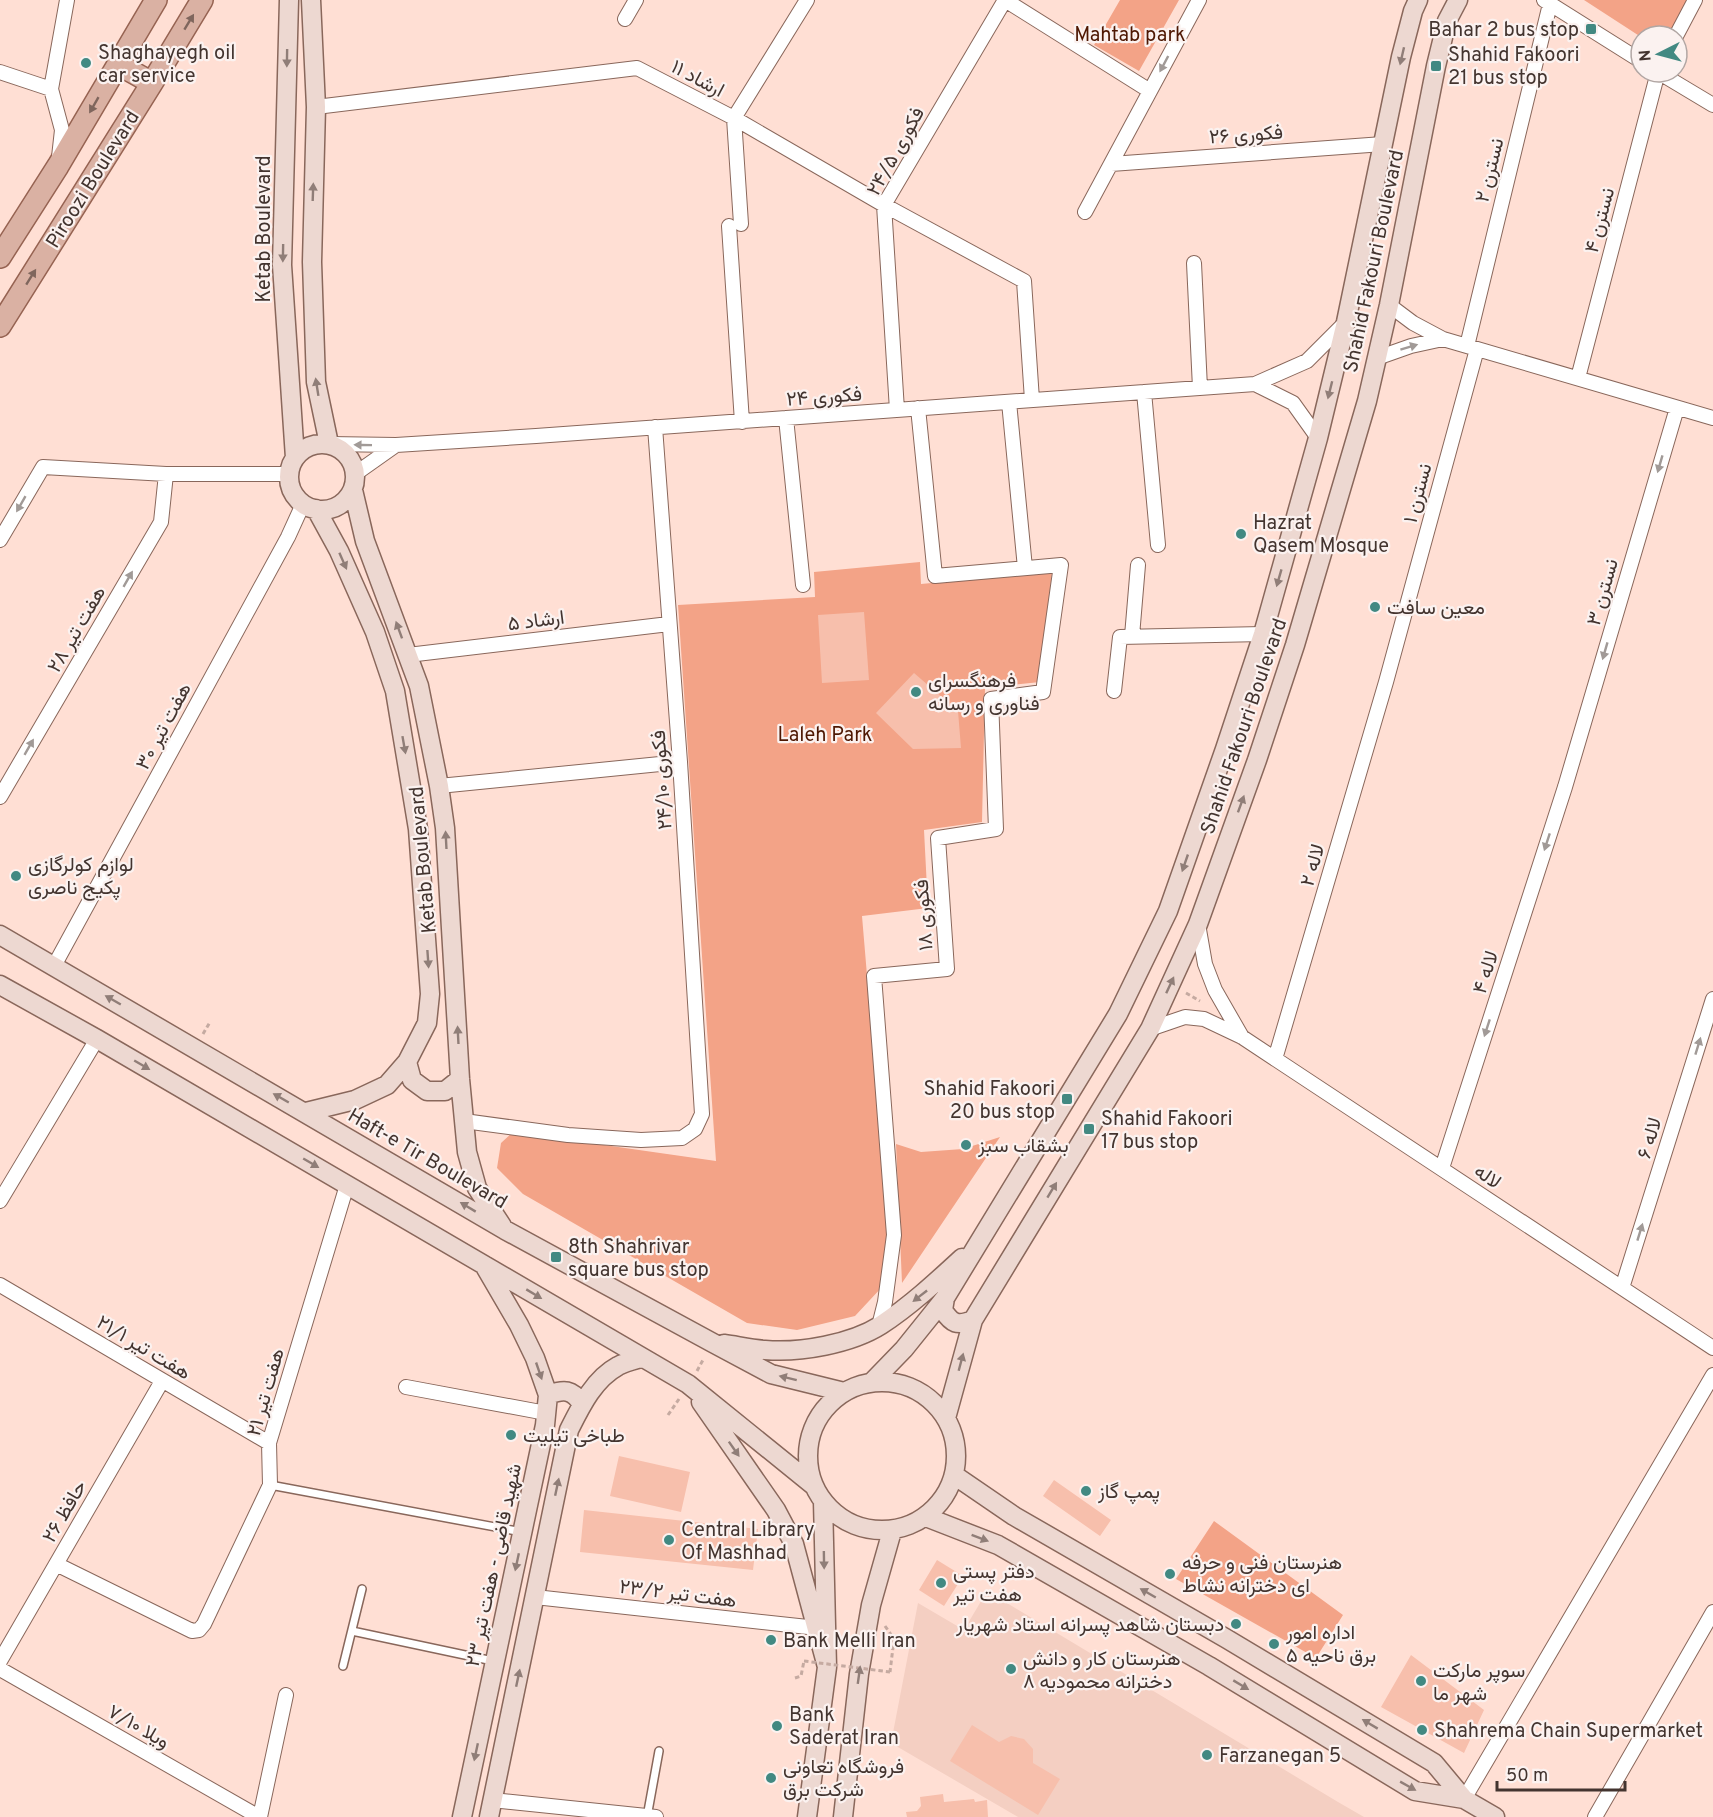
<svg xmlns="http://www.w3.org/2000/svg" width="1713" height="1817" font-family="Overpass,Vazirmatn,sans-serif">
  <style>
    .built { fill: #f4cfc2 }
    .green { fill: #f3a387 }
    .building { fill: #f7bfac }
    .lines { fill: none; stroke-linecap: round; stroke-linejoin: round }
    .lane-casing { stroke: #89675b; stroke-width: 10 }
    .street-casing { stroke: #89675b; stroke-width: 16 }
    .secondary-casing { stroke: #89675b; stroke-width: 21 }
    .primary-casing { stroke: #966352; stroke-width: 24 }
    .path { stroke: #c5aaa1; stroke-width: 3; stroke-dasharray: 4.5 3; stroke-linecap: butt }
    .lane { stroke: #fff; stroke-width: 7 }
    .street { stroke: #fff; stroke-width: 14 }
    .secondary { stroke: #edd8d1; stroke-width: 18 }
    .primary { stroke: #dab1a3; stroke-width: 21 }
    .path-bridge { stroke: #c5aaa1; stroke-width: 3; stroke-dasharray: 4.5 3; stroke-linecap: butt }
    .oneway { fill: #7f665d }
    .oneway2 { fill: #907e78 }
    .oneway3 { fill: #a19a97 }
    .poi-dot { fill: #428982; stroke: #fbf2f0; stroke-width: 2 }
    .labels { text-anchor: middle; stroke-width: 4.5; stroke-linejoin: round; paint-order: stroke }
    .poi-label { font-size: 20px; fill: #43342f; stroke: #fbf2f0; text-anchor: start }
    .park-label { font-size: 20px; fill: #4e1702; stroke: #fbf2f0 }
    .street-label { font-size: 20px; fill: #43342f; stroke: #fbf2f0 }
  </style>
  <rect width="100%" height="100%" fill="#ffdfd4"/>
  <path class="built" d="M 987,1591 L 1338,1802 L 1364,1817 L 1018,1817 L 891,1743 L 918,1603 L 964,1630 Z"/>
  <path class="green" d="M 1120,0 L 1179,0 L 1139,71 L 1094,45 Z
    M 1584,0 L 1690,0 L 1672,36 L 1641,37 Z
    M 920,562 L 921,584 L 1052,572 L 1040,682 L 985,688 L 982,822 L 924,830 L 928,908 L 862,916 L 889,1236 L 882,1287 L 855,1316 L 797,1330 L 747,1323 L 523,1194 L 497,1168 L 501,1143 L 513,1132 L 716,1161 L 678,605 L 815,597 L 814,572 Z
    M 1000,1137 L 902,1283 L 896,1144 L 921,1152 L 963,1149 Z
    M 1214,1521 L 1343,1615 L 1316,1658 L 1176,1579 Z"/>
  <path class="building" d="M 864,612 L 869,680 L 822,683 L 818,615 Z
    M 914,673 L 958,711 L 961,748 L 913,749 L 876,713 Z
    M 619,1456 L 690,1472 L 681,1512 L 610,1496 Z
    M 1054,1480 L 1111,1520 L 1100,1536 L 1043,1496 Z
    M 584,1510 L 758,1529 L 753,1570 L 580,1552 Z
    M 937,1560 L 963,1576 L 944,1606 L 919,1590 Z
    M 1411,1655 L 1484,1710 L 1464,1753 L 1381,1707 Z
    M 972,1725 L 999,1742 L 1011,1736 L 1024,1739 L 1033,1749 L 1033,1763 L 1060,1779 L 1038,1815 L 950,1761 Z
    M 943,1794 L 944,1802 L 974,1799 L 975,1802 L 987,1800 L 988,1817 L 907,1817 L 906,1812 L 917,1811 L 921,1806 L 920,1797 Z"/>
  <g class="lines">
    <g class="lane-casing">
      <path id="lane" d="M 270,1485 L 522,1532
        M 352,1631 L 493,1661
        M 343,1666 L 362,1589
        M 647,1817 L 659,1751"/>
    </g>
    <g class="street-casing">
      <path id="street" d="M 1005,0 L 1150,91
        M 1544,0 L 1641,61
        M 625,19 L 636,0
        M 1676,36 L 1695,0
        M 0,72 L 51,89
        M 316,107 L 637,68 L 734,118 L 884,205 L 1024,281 L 1032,400
        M 59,157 L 62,130 L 51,89 L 67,0
        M 1111,164 L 1383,144
        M 1085,212 L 1199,0
        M 741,224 L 734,118 L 807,0
        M 729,226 L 742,422
        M 1194,263 L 1200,388
        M 1389,305 L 1413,323 L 1443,339 L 1713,418
        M 1467,346 L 1550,4
        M 1377,358 L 1411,346 L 1443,339
        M 1578,378 L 1658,72 L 1713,105
        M 1255,384 L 1293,403 L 1318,438
        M 1144,392 L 1158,545
        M 1009,402 L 1025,568
        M 897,410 L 884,205 L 1005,0
        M 786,418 L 803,585
        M 329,444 L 396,445 L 536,436 L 1255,384 L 1307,361 L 1346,322
        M 355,474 L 396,445
        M 0,540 L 43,467 L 166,474 L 289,474
        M 1132,636 L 1138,565
        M 408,655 L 669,624
        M 1114,691 L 1120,637 L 1263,634
        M 439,786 L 680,762
        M 0,797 L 161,522 L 166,474
        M 1198,924 L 1205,964 L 1215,990 L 1242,1037
        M 54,966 L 288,537 L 303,504
        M 1150,1029 L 1185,1017 L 1204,1019 L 1242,1037 L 1713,1348
        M 1275,1059 L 1386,682 L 1477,349
        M 464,1121 L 568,1135 L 641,1140 L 682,1138 L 695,1129 L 702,1114 L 680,762 L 655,427
        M 1442,1168 L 1565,787 L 1677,408
        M 0,1201 L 97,1039
        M 0,1285 L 269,1443
        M 1622,1288 L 1713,999
        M 879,1326 L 885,1302 L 894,1235 L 874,976 L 947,969 L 938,838 L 996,829 L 991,699 L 1043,692 L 1061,565 L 935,576 L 918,408
        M 406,1387 L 546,1413
        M 56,1564 L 192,1631 L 199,1630 L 204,1624 L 270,1485 L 269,1443 L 347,1185
        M 535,1597 L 817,1628
        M 0,1661 L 162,1381
        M 0,1669 L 259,1817
        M 1464,1799 L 1713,1375
        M 492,1800 L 656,1817
        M 260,1817 L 286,1695
        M 1595,1817 L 1713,1612"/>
    </g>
    <g class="secondary-casing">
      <path id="secondary" d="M 289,0 L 282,265 L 295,458
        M 311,0 L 316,107 L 312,262 L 316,382 L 329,444
        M289 477a33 33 0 1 1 66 0a33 33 0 1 1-66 0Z
        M 353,490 L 365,541 L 419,686 L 439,786 L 445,828 L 460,1079 L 467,1152 L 477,1188 L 502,1226
        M 0,935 L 505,1230 L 713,1343 L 771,1374 L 844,1392
        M 0,985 L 97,1039 L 688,1384 L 813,1485
        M 407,1062 L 412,1080 L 427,1091 L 445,1091 L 460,1079
        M 306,1112 L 355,1100 L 387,1085 L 407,1062 L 427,1023 L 430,994 L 418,829 L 395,691 L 375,632 L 339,551 L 316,509
        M 945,1298 L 943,1310 C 952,1324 957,1326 973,1320
        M 724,1344 C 738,1346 752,1349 765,1350 C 800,1353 851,1344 881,1325 C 910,1306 936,1282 962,1258
        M808 1456a74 74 0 1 1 148 0a74 74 0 1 1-148 0Z
        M 872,1382 L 904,1349 L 945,1298 L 1118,1014 L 1168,911 L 1225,749 L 1263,634 L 1318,438 L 1346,322 L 1401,57 L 1413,11 L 1418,0
        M 548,1395 C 564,1389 572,1389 582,1404
        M 701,1402 L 776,1510 L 794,1544 L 827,1667
        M 946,1418 L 973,1320 L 1150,1029 L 1198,924 L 1257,760 L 1295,645 L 1367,401 L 1389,305 L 1436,66 L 1447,21 L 1458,0
        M 954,1475 L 1014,1516 L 1227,1639 L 1434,1763 L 1464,1799 L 1495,1817
        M 926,1517 L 998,1545 L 1209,1666 L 1415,1791 L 1464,1799
        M 462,1817 L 545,1425 L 548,1395 L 535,1358 L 519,1325 L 484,1265
        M 489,1817 L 569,1430 C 581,1406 594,1379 618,1366 C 625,1362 634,1360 641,1358
        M 807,1817 L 827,1667 L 823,1501
        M 843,1817 L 859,1674 L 871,1605 L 892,1531"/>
    </g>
    <g class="primary-casing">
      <path id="primary" d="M 118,64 L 152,83
        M 0,257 L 58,166 L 156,0
        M 0,326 L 152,83 L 202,0"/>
    </g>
    <path class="path" d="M 1186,993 L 1200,1001
      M 203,1034 L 210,1022
      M 697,1371 L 704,1358
      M 668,1415 L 679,1399
      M 885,1626 L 894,1639 L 890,1672
      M 795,1678 L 801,1676 L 804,1661"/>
    <use href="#lane" class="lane"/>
    <use href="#street" class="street"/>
    <use href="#secondary" class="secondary"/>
    <use href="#primary" class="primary"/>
    <path class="path-bridge" d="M 804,1661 L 890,1672"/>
  </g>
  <defs><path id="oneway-solid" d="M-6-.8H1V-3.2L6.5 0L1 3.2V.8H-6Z" transform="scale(1.5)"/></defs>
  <g class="oneway">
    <use href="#oneway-solid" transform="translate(189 22) rotate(-59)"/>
    <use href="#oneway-solid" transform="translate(94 105) rotate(120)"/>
    <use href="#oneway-solid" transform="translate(31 277) rotate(-58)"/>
  </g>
  <g class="oneway2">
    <use href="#oneway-solid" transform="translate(1402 56) rotate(103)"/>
    <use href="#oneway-solid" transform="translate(287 58) rotate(91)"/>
    <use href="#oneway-solid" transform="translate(313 192) rotate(-88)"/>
    <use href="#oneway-solid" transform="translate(283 253) rotate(91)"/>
    <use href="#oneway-solid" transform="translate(317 387) rotate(-99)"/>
    <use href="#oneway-solid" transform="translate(1330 390) rotate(104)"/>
    <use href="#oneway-solid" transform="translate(343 561) rotate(66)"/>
    <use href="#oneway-solid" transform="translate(1279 578) rotate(106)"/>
    <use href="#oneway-solid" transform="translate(399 630) rotate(-110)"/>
    <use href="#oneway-solid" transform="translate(404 745) rotate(80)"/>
    <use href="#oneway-solid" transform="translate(1241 804) rotate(-70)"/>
    <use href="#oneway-solid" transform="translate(446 840) rotate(-93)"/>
    <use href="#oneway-solid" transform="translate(1185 863) rotate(109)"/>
    <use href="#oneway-solid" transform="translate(428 959) rotate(86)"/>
    <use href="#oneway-solid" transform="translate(1170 985) rotate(-65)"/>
    <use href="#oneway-solid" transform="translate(113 1000) rotate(-150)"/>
    <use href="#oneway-solid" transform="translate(458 1035) rotate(-93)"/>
    <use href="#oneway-solid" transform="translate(142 1065) rotate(30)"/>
    <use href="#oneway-solid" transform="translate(281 1098) rotate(-150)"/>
    <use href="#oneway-solid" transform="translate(311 1163) rotate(30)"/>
    <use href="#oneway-solid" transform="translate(1052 1190) rotate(-59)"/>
    <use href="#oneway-solid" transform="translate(468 1207) rotate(-149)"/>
    <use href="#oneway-solid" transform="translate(534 1294) rotate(31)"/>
    <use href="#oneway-solid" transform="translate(920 1296) rotate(142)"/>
    <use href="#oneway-solid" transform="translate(961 1362) rotate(-75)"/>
    <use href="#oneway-solid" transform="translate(539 1371) rotate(71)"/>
    <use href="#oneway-solid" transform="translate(788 1378) rotate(-166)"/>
    <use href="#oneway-solid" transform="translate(734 1449) rotate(55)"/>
    <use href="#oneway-solid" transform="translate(557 1487) rotate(-78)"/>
    <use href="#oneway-solid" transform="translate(980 1538) rotate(21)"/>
    <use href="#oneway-solid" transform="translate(824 1560) rotate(89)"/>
    <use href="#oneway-solid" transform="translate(517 1562) rotate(102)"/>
    <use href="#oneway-solid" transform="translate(1148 1593) rotate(-150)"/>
    <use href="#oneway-solid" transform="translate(859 1675) rotate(-82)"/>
    <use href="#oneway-solid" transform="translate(518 1678) rotate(-78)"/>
    <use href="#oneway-solid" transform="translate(1241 1685) rotate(31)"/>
    <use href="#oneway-solid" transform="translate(1370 1724) rotate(-149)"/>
    <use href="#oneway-solid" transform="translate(476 1752) rotate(102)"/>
    <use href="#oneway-solid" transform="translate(1408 1786) rotate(29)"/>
  </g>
  <g class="oneway3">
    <use href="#oneway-solid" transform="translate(1164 64) rotate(118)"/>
    <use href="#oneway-solid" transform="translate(1409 347) rotate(-17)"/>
    <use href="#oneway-solid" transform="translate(363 445) rotate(-179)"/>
    <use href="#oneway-solid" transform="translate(1660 464) rotate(106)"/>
    <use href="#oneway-solid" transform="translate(21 504) rotate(120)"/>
    <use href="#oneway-solid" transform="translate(128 579) rotate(-60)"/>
    <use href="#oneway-solid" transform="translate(1605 651) rotate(106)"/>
    <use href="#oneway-solid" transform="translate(29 747) rotate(-60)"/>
    <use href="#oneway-solid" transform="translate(1547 842) rotate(108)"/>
    <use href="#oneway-solid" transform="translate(1487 1028) rotate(108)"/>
    <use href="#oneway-solid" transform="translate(1698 1046) rotate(-73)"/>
    <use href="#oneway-solid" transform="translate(1640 1232) rotate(-73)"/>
  </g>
  <g class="poi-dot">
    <rect x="1585" y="23" width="12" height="12" rx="3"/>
    <circle cx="86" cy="63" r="6"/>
    <rect x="1430" y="60" width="12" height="12" rx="3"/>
    <circle cx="1241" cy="534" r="6"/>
    <circle cx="1375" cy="607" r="6"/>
    <circle cx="916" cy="692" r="6"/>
    <circle cx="16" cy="876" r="6"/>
    <rect x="1061" y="1093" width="12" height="12" rx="3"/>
    <rect x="1083" y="1123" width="12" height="12" rx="3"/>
    <circle cx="966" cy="1145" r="6"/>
    <rect x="550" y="1251" width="12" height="12" rx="3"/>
    <circle cx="511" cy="1435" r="6"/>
    <circle cx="1086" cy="1491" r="6"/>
    <circle cx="669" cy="1540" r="6"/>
    <circle cx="1170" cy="1574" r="6"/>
    <circle cx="941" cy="1583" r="6"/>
    <circle cx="1236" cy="1624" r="6"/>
    <circle cx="771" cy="1640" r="6"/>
    <circle cx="1274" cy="1644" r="6"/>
    <circle cx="1011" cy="1669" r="6"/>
    <circle cx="1421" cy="1681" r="6"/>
    <circle cx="777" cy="1726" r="6"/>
    <circle cx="1422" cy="1730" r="6"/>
    <circle cx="1207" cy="1755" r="6"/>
    <circle cx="771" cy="1778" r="6"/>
  </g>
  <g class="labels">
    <g class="poi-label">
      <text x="1579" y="36" text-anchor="end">Bahar 2 bus stop</text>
      <text x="98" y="59">Shaghayegh oil<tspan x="98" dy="23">car service</tspan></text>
      <text x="1448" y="61">Shahid Fakoori<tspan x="1448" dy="23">21 bus stop</tspan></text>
      <text x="1253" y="529">Hazrat<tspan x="1253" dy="23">Qasem Mosque</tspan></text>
      <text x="1387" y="614">معین سافت</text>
      <text x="928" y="687">فرهنگسرای<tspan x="928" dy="23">فناوری و رسانه</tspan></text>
      <text x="28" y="871">لوازم کولرگازی<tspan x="28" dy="23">پکیج ناصری</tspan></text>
      <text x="1055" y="1095" text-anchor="end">Shahid Fakoori<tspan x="1055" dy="23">20 bus stop</tspan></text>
      <text x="1101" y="1125">Shahid Fakoori<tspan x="1101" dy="23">17 bus stop</tspan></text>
      <text x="978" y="1152">بشقاب سبز</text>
      <text x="568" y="1253">8th Shahrivar<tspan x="568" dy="23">square bus stop</tspan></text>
      <text x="523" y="1442">طباخی تیلیت</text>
      <text x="1098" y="1498">پمپ گاز</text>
      <text x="681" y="1536">Central Library<tspan x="681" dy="23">Of Mashhad</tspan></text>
      <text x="1182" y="1569">هنرستان فنی و حرفه<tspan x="1182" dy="23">ای دخترانه نشاط</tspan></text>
      <text x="953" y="1578">دفتر پستی<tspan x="953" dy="23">هفت تیر</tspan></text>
      <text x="1224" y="1631" text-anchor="end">دبستان شاهد پسرانه استاد شهریار</text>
      <text x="1286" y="1639">اداره امور<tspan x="1286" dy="23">برق ناحیه ۵</tspan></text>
      <text x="783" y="1647">Bank Melli Iran</text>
      <text x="1023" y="1665">هنرستان کار و دانش<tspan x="1023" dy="23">دخترانه محمودیه ۸</tspan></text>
      <text x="1433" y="1677">سوپر مارکت<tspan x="1433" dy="23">شهر ما</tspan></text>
      <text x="789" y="1721">Bank<tspan x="789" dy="23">Saderat Iran</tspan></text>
      <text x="1434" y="1737">Shahrema Chain Supermarket</text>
      <text x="1219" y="1762">Farzanegan 5</text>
      <text x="783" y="1773">فروشگاه تعاونی<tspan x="783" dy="23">شرکت برق</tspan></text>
    </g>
    <g class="park-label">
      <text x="1130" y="41">Mahtab park</text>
      <text x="825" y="741">Laleh Park</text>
    </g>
    <g class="street-label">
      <text transform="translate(698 78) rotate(28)" y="7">ارشاد ۱۱</text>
      <text transform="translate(1246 134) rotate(-4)" y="7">فکوری ۲۶</text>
      <text transform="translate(895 151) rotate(-61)" y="7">فکوری ۲۴/۵</text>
      <text transform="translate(1489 170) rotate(-76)" y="7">نسترن ۲</text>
      <text transform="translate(92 179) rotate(-58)" y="7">Piroozi Boulevard</text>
      <text transform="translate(1599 220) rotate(-75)" y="7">نسترن ۴</text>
      <text transform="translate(263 229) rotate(-90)" y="7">Ketab Boulevard</text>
      <text transform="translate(1373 261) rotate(-78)" y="7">Shahid Fakouri Boulevard</text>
      <text transform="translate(824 396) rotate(-4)" y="7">فکوری ۲۴</text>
      <text transform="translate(1417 493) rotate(-75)" y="7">نسترن ۱</text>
      <text transform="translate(1602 592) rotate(-74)" y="7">نسترن ۳</text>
      <text transform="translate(536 620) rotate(-7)" y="7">ارشاد ۵</text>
      <text transform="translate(76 629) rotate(-60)" y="7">هفت تیر ۲۸</text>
      <text transform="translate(163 726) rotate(-62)" y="7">هفت تیر ۳۰</text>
      <text transform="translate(1243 726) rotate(-71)" y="7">Shahid Fakouri Boulevard</text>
      <text transform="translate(661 780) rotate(-94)" y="7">فکوری ۲۴/۱۰</text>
      <text transform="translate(422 860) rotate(-95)" y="7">Ketab Boulevard</text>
      <text transform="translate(1312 865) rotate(-74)" y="7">لاله ۲</text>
      <text transform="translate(923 915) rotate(-94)" y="7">فکوری ١٨</text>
      <text transform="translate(1485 972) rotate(-72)" y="7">لاله ۴</text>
      <text transform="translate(1649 1138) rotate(-73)" y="7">لاله ۶</text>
      <text transform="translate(428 1158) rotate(30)" y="7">Haft-e Tir Boulevard</text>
      <text transform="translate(1488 1176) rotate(34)" y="7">لاله</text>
      <text transform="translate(144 1347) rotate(31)" y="7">هفت تیر ۲۱/۱</text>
      <text transform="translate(265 1392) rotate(-74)" y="7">هفت تیر ۲۱</text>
      <text transform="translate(64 1511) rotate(-60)" y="7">حافظ ۲۶</text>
      <text transform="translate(493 1565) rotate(-78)" y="7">شهید قاضی - هفت تیر ۲۳</text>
      <text transform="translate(678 1593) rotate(7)" y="7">هفت تیر ۲۳/۲</text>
      <text transform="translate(139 1726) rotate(30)" y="7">ویلا ۷/۱۰</text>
    </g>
  </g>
  <g transform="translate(1659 54) rotate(264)"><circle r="28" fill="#fbf2f0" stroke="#b1a6a3" stroke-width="1.5"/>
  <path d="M0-4.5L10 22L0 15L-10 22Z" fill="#428982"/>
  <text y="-9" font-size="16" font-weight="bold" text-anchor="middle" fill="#43342f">N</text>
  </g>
  <path d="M1497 1781v9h128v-9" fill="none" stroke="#43342f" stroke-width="3"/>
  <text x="1506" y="1781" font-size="18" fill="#43342f" stroke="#fbf2f0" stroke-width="4.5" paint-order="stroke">50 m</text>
</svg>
